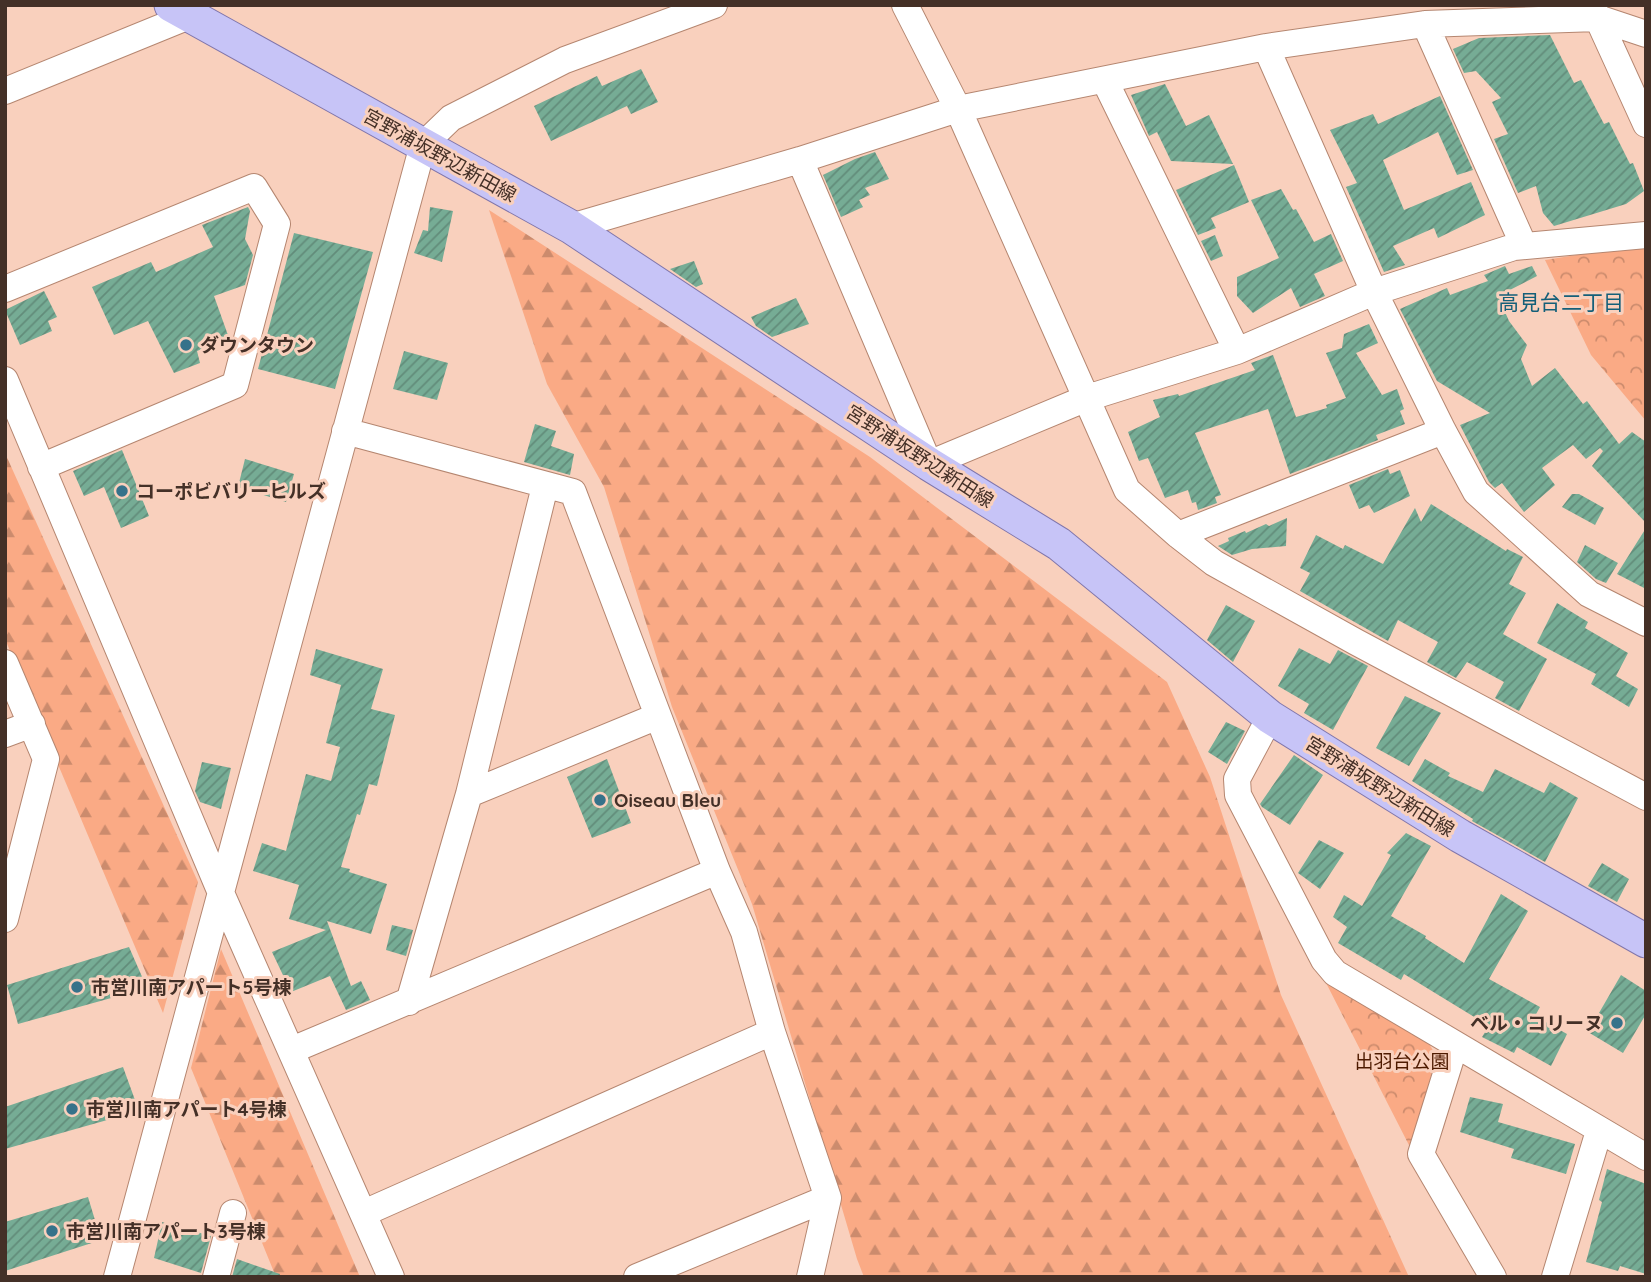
<svg xmlns="http://www.w3.org/2000/svg" width="1651" height="1282" font-family="Quicksand,'Noto Sans JP',sans-serif">
  <style>
    .forest { fill: url(#forest-firs) }
    .park { fill: url(#park-crowns) }
    .building { fill: url(#building-hatch) }
    .lines { fill: none; stroke-linecap: round; stroke-linejoin: round }
    .minor-casing { stroke: #b58670; stroke-width: 28 }
    .major-casing { stroke: #8176ab; stroke-width: 35 }
    .minor { stroke: #fff; stroke-width: 26 }
    .major { stroke: #c7c4f7; stroke-width: 33 }
    .poi-dot { fill: #36728a; stroke: #f9d0bd; stroke-width: 2.5 }
    .labels { text-anchor: middle; stroke-width: 6; stroke-linejoin: round; paint-order: stroke }
    .street-label { font-size: 19px; fill: #443027; stroke: #f9d0bd }
    .poi-label { font-size: 19px; font-weight: bold; fill: #443027; stroke: #f9d0bd; text-anchor: start }
    .park-label { font-size: 19px; fill: #4e1a00; stroke: #f9d0bd }
    .neighbourhood-label { font-size: 21px; fill: #145f79; stroke: #f9d0bd }
  </style>
  <defs>
    <pattern id="forest-firs" width="22" height="20" patternUnits="userSpaceOnUse" patternTransform="scale(1.75)"><rect width="22" height="20" fill="#faaa85"/><path d="M5 1l3.5 6h-7zM16 11l3.5 6h-7z" fill="#cc8b6d"/></pattern>
    <pattern id="park-crowns" width="20" height="18" patternUnits="userSpaceOnUse" patternTransform="scale(1.75)"><rect width="20" height="18" fill="#faaa85"/><path d="M2 6a3 3 0 1 1 6 0M12 15a3 3 0 1 1 6 0" fill="none" stroke="#cc8b6d"/></pattern>
    <pattern id="building-hatch" width="6" height="6" patternUnits="userSpaceOnUse" patternTransform="scale(1.75)"><rect width="6" height="6" fill="#76ac95"/><path d="M-1 1l2-2M0 6l6-6M5 7l2-2" fill="none" stroke="#628c7a"/></pattern>
  </defs>
  <rect width="100%" height="100%" fill="#f9d0bd"/>
  <path class="forest" d="M 489,210 L 870,457 L 1167,682 L 1210,777 L 1281,995 L 1409,1277 L 864,1277 L 857,1259 L 752,904 L 672,707 L 604,487 L 547,384 Z
    M 5,453 L 198,882 L 163,1013 L 5,639 Z
    M 221,949 L 360,1277 L 276,1277 L 191,1068 Z"/>
  <path class="park" d="M 1640,245 L 1646,245 L 1646,421 L 1591,355 L 1545,260 Z
    M 1324,979 L 1426,1038 L 1436,1056 L 1412,1151 Z"/>
  <path class="building" d="M 1550,35 L 1574,83 L 1581,80 L 1604,124 L 1609,122 L 1630,164 L 1633,163 L 1644,191 L 1626,204 L 1554,226 L 1543,213 L 1536,186 L 1518,193 L 1494,139 L 1508,134 L 1492,102 L 1501,98 L 1476,71 L 1464,73 L 1453,49 L 1479,38 Z
    M 641,69 L 658,102 L 631,114 L 627,106 L 551,141 L 534,106 L 597,76 L 602,86 Z
    M 1165,84 L 1186,126 L 1209,115 L 1233,164 L 1171,161 L 1157,132 L 1149,136 L 1131,95 Z
    M 1440,96 L 1473,170 L 1457,175 L 1438,132 L 1383,160 L 1404,210 L 1471,182 L 1485,215 L 1438,238 L 1434,228 L 1393,246 L 1405,265 L 1384,272 L 1346,187 L 1357,183 L 1330,130 L 1373,114 L 1378,124 Z
    M 875,152 L 889,179 L 865,188 L 870,195 L 859,200 L 863,207 L 841,217 L 823,175 L 855,159 Z
    M 1234,165 L 1249,202 L 1211,218 L 1216,228 L 1198,235 L 1176,190 Z
    M 1281,189 L 1293,210 L 1296,209 L 1314,242 L 1331,234 L 1343,261 L 1314,274 L 1325,296 L 1300,307 L 1291,288 L 1253,313 L 1237,296 L 1237,277 L 1279,258 L 1251,200 Z
    M 248,207 L 250,211 L 245,239 L 253,255 L 245,285 L 214,296 L 229,338 L 197,351 L 200,363 L 174,373 L 148,321 L 114,335 L 92,287 L 151,262 L 156,272 L 213,247 L 202,225 Z
    M 430,207 L 453,211 L 442,262 L 414,253 L 423,230 L 428,231 Z
    M 294,233 L 373,252 L 335,389 L 258,369 Z
    M 1215,235 L 1223,256 L 1211,261 L 1201,241 Z
    M 694,261 L 703,284 L 696,287 L 670,269 Z
    M 1505,266 L 1509,274 L 1532,266 L 1537,276 L 1498,296 L 1509,321 L 1527,345 L 1521,359 L 1532,386 L 1555,368 L 1583,404 L 1587,401 L 1619,444 L 1632,432 L 1646,442 L 1646,523 L 1592,466 L 1603,451 L 1600,448 L 1586,459 L 1573,445 L 1542,468 L 1555,485 L 1524,512 L 1502,483 L 1495,488 L 1489,482 L 1460,425 L 1490,413 L 1437,381 L 1400,309 L 1447,288 L 1450,295 L 1488,281 L 1484,275 Z
    M 44,291 L 57,317 L 48,321 L 52,331 L 20,345 L 5,310 Z
    M 796,298 L 809,324 L 772,337 L 756,326 L 751,317 Z
    M 1369,324 L 1378,343 L 1356,353 L 1382,395 L 1397,389 L 1404,409 L 1400,411 L 1405,424 L 1376,435 L 1378,440 L 1290,474 L 1268,409 L 1195,433 L 1221,495 L 1215,497 L 1217,503 L 1198,510 L 1196,502 L 1192,503 L 1188,490 L 1165,498 L 1148,458 L 1139,461 L 1128,432 L 1160,417 L 1153,400 L 1178,394 L 1179,396 L 1255,370 L 1251,363 L 1273,355 L 1296,417 L 1327,408 L 1326,405 L 1346,398 L 1326,353 L 1342,348 L 1344,334 Z
    M 404,351 L 448,363 L 437,400 L 393,389 Z
    M 535,424 L 556,431 L 551,446 L 574,454 L 570,475 L 524,462 Z
    M 122,450 L 149,516 L 121,528 L 104,487 L 84,496 L 73,471 Z
    M 245,459 L 294,474 L 286,502 L 238,487 Z
    M 1388,469 L 1390,474 L 1400,470 L 1410,496 L 1374,513 L 1369,505 L 1359,509 L 1349,485 Z
    M 1572,494 L 1579,494 L 1604,508 L 1595,525 L 1562,507 Z
    M 1431,504 L 1506,551 L 1507,549 L 1523,557 L 1509,584 L 1526,593 L 1503,634 L 1547,659 L 1519,711 L 1495,698 L 1504,682 L 1467,662 L 1456,678 L 1427,662 L 1438,642 L 1398,620 L 1388,641 L 1300,591 L 1310,573 L 1300,568 L 1316,535 L 1343,549 L 1345,545 L 1383,564 L 1415,508 L 1421,522 Z
    M 1287,518 L 1286,546 L 1252,549 L 1232,555 L 1218,546 L 1229,541 L 1228,538 L 1245,531 L 1246,533 L 1266,524 L 1269,526 Z
    M 1646,528 L 1646,589 L 1617,574 Z
    M 1585,545 L 1618,563 L 1606,583 L 1596,579 L 1577,562 Z
    M 1557,603 L 1588,622 L 1585,628 L 1628,653 L 1616,676 L 1638,689 L 1629,707 L 1591,684 L 1596,674 L 1537,643 Z
    M 1226,605 L 1255,621 L 1233,662 L 1207,640 Z
    M 1299,648 L 1330,664 L 1338,650 L 1368,666 L 1333,730 L 1304,713 L 1309,704 L 1278,686 Z
    M 316,649 L 383,669 L 371,709 L 395,715 L 377,786 L 369,784 L 360,815 L 357,814 L 341,867 L 350,869 L 349,872 L 387,884 L 371,934 L 327,921 L 351,986 L 361,981 L 370,1000 L 346,1010 L 330,976 L 291,992 L 272,952 L 326,930 L 289,919 L 299,885 L 253,871 L 262,843 L 286,851 L 306,774 L 331,781 L 340,747 L 326,743 L 341,685 L 310,675 Z
    M 1405,696 L 1441,713 L 1409,766 L 1376,748 Z
    M 1226,722 L 1245,731 L 1227,764 L 1208,752 Z
    M 1294,755 L 1323,775 L 1290,825 L 1262,807 L 1260,804 Z
    M 607,759 L 631,823 L 592,838 L 567,777 Z
    M 1425,759 L 1450,773 L 1448,776 L 1483,792 L 1495,769 L 1544,793 L 1550,782 L 1578,798 L 1545,862 L 1472,821 L 1473,819 L 1412,781 Z
    M 202,762 L 231,768 L 221,809 L 200,802 L 195,791 Z
    M 1406,833 L 1431,846 L 1391,916 L 1426,936 L 1425,938 L 1464,963 L 1501,894 L 1528,911 L 1489,979 L 1540,1007 L 1535,1016 L 1567,1034 L 1551,1066 L 1517,1047 L 1514,1053 L 1482,1037 L 1489,1026 L 1404,974 L 1401,980 L 1338,943 L 1347,927 L 1333,917 L 1344,895 L 1362,906 L 1391,855 L 1387,853 Z
    M 1319,840 L 1344,853 L 1320,889 L 1298,873 Z
    M 1602,863 L 1629,879 L 1617,902 L 1588,886 Z
    M 392,925 L 413,930 L 406,956 L 386,950 Z
    M 129,947 L 147,988 L 18,1024 L 7,985 Z
    M 1621,975 L 1646,991 L 1646,1014 L 1623,1053 L 1588,1032 Z
    M 123,1067 L 139,1111 L 5,1149 L 5,1107 Z
    M 1470,1097 L 1503,1104 L 1498,1122 L 1575,1144 L 1566,1174 L 1511,1158 L 1514,1149 L 1460,1132 Z
    M 1607,1169 L 1646,1184 L 1646,1274 L 1620,1266 L 1618,1271 L 1586,1262 L 1602,1202 L 1599,1200 Z
    M 88,1197 L 101,1240 L 5,1271 L 5,1222 Z
    M 162,1222 L 211,1236 L 201,1273 L 154,1258 Z
    M 237,1259 L 280,1274 L 279,1277 L 232,1277 Z"/>
  <g class="lines">
    <g class="minor-casing">
      <path id="minor" d="M 905,5 L 958,109 L 1127,490 L 1178,535 L 1214,563 L 1356,642 L 1646,797
        M 1594,10 L 1646,124
        M 1425,24 L 1524,246
        M 1266,47 L 1374,292 L 1443,431 L 1476,492 L 1589,594 L 1646,623
        M 1105,81 L 1237,351
        M 5,91 L 189,16
        M 800,160 L 929,464 L 1087,398 L 1237,351 L 1374,292 L 1514,247 L 1646,235
        M 571,227 L 800,160 L 958,109 L 1266,47 L 1425,24 L 1598,18 L 1646,34
        M 5,289 L 254,187 L 277,224 L 235,385 L 41,467
        M 5,380 L 221,893 L 391,1277
        M 345,431 L 573,492 L 717,871 L 744,932 L 772,1032 L 828,1198 L 810,1277
        M 1178,535 L 1443,431
        M 5,663 L 46,759 L 5,919
        M 1270,717 L 1237,779 L 1238,795 L 1324,960 L 1335,973 L 1646,1157
        M 5,734 L 32,724
        M 469,794 L 658,716
        M 409,1002 L 469,794 L 545,486
        M 1455,1045 L 1421,1154 L 1493,1277
        M 292,1050 L 717,871
        M 364,1213 L 772,1032
        M 117,1277 L 423,145 L 451,118 L 565,60 L 714,5
        M 216,1277 L 233,1213
        M 637,1277 L 828,1198
        M 1555,1277 L 1599,1131"/>
    </g>
    <g class="major-casing">
      <path id="major" d="M 171,5 L 571,227 L 929,464 L 1059,544 L 1270,717 L 1460,836 L 1646,941"/>
    </g>
    <use href="#minor" class="minor"/>
    <use href="#major" class="major"/>
  </g>
  <g class="poi-dot">
    <circle cx="186" cy="345" r="7"/>
    <circle cx="122" cy="491" r="7"/>
    <circle cx="600" cy="800" r="7"/>
    <circle cx="77" cy="987" r="7"/>
    <circle cx="1617" cy="1023" r="7"/>
    <circle cx="72" cy="1109" r="7"/>
    <circle cx="52" cy="1231" r="7"/>
  </g>
  <g class="labels">
    <g class="street-label">
      <text transform="translate(440 155) rotate(29)" y="7">宮野浦坂野辺新田線</text>
      <text transform="translate(920 456) rotate(33)" y="7">宮野浦坂野辺新田線</text>
      <text transform="translate(1380 786) rotate(32)" y="7">宮野浦坂野辺新田線</text>
    </g>
    <g class="poi-label">
      <text x="200" y="352">ダウンタウン</text>
      <text x="136" y="498">コーポビバリーヒルズ</text>
      <text x="614" y="807">Oiseau Bleu</text>
      <text x="91" y="994">市営川南アパート5号棟</text>
      <text x="1603" y="1030" text-anchor="end">ベル・コリーヌ</text>
      <text x="86" y="1116">市営川南アパート4号棟</text>
      <text x="66" y="1238">市営川南アパート3号棟</text>
    </g>
    <g class="park-label">
      <text x="1402" y="1068">出羽台公園</text>
    </g>
    <g class="neighbourhood-label">
      <text x="1561" y="310">高見台二丁目</text>
    </g>
  </g>
  <rect width="1651" height="1282" fill="none" stroke="#443027" stroke-width="14"/>
</svg>
